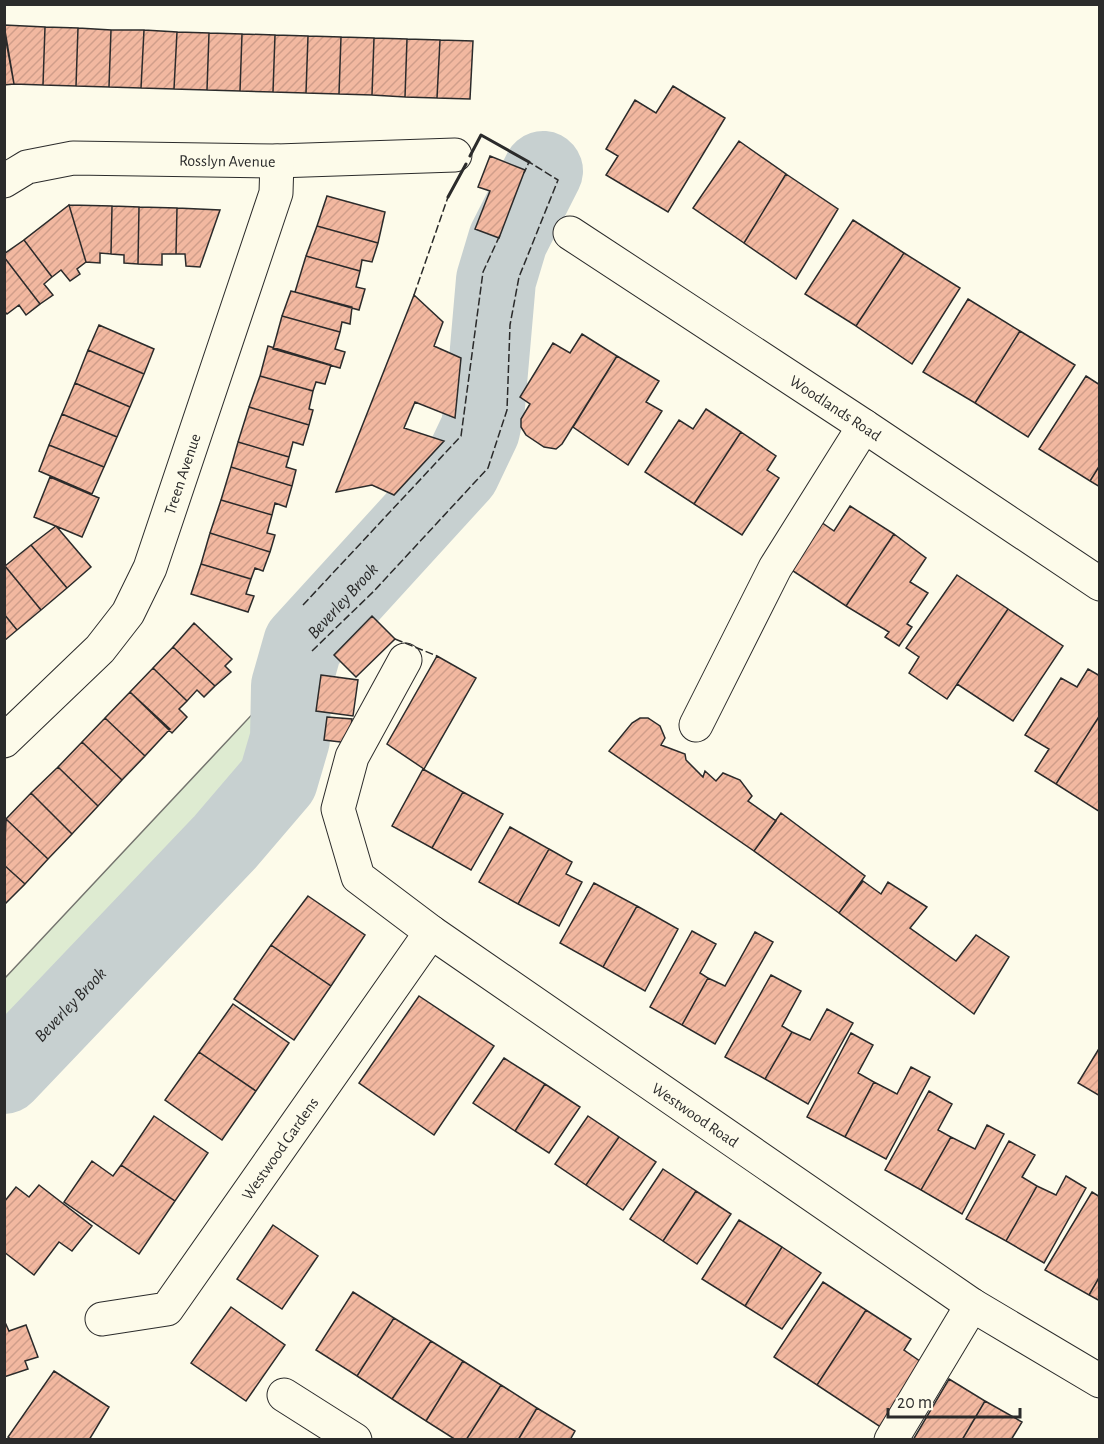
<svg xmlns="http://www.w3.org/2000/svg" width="1104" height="1444" font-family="'Alegreya Sans',sans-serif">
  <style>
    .grass { fill: #deebd1; stroke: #74746e; stroke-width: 1.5 }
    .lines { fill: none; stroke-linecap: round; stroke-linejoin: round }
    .river { stroke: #c7d0d0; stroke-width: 80 }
    .building { fill: url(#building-hatch); stroke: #2b2b2b; stroke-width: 1.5 }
    .minor-casing { stroke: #2b2b2b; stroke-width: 35 }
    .minor { stroke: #fdfbea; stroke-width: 33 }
    .fence { stroke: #2b2b2b; stroke-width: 1.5; stroke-dasharray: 8 3; stroke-linecap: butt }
    .wall { stroke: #2b2b2b; stroke-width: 3 }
    .labels { text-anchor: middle; stroke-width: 4.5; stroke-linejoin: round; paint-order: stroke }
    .street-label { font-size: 16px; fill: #2b2b2b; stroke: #fdfbea }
    .water-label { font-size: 18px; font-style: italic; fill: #2b2b2b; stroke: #fdfbea }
  </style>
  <defs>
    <pattern id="building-hatch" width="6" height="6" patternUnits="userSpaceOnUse" patternTransform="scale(1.5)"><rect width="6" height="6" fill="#f2b8a0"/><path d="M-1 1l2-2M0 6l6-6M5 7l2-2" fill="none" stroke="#d09e8a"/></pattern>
  </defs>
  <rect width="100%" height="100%" fill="#fdfbea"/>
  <path class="grass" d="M 275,690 L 275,727 L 267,780 L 5,1057 L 5,978 Z"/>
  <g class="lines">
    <path class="river" id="s1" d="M 4,1074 L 225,842 L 278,780 L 290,739 L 291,686 L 303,644 L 460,472 L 480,430 L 485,406 L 496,280 L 508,240 L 543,171"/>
  </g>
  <path class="building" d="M 4,25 L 45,27 L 43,85 L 14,84 Z
    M 45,27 L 78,28 L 76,86 L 43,85 Z
    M 78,28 L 111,30 L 109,87 L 76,86 Z
    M 4,30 L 14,84 L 4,85 Z
    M 111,30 L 144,30 L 141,88 L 109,87 Z
    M 144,30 L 177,32 L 174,89 L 141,88 Z
    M 177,32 L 209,33 L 207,90 L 174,89 Z
    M 209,33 L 242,34 L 240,91 L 207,90 Z
    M 242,34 L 275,35 L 273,92 L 240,91 Z
    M 275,35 L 308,36 L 306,93 L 273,92 Z
    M 308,36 L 341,37 L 339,94 L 306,93 Z
    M 341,37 L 374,38 L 372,95 L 339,94 Z
    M 374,38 L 407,39 L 405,97 L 372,95 Z
    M 407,39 L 440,40 L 437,98 L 405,97 Z
    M 440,40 L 473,41 L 470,99 L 437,98 Z
    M 673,86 L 725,118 L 668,212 L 606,175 L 618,156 L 606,149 L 635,100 L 656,113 Z
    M 739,141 L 786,174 L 744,243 L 693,208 Z
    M 490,156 L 525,170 L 499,238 L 475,229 L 490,191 L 478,187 Z
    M 786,174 L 838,209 L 796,279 L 744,243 Z
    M 327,196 L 385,212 L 378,243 L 317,226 Z
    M 69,205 L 86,262 L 77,269 L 80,274 L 70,281 L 61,270 L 52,277 L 24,240 Z
    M 69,205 L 112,206 L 111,254 L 100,253 L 100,263 L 86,262 Z
    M 112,206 L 139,207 L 138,264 L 124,263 L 124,255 L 111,254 Z
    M 139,207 L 177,208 L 176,254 L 162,254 L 162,265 L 138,264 Z
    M 177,208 L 220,210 L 200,267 L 186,266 L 185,254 L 176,254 Z
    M 853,220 L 904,253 L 856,326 L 805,294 Z
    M 317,226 L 378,243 L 372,262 L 362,260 L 360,271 L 306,256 Z
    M 24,240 L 52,277 L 44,284 L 53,295 L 40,304 L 4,257 L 4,254 Z
    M 904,253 L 960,288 L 912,364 L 856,326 Z
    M 306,256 L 360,271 L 356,287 L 365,289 L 359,310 L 295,292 Z
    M 4,257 L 40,304 L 26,315 L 19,305 L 7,314 L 4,311 Z
    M 291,291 L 352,307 L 350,324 L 342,322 L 340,332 L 282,316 Z
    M 414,295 L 443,322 L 434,346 L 461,358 L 455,418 L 415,402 L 404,428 L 444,441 L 394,495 L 372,485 L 336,492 Z
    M 968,299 L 1020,331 L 975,403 L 923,372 Z
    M 282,316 L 340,332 L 335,349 L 345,352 L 340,368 L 273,349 Z
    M 99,325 L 154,349 L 144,374 L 88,350 Z
    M 1020,331 L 1075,365 L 1028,437 L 975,403 Z
    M 582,334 L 617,356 L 562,444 L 556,449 L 544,447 L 526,435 L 521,427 L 521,419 L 530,404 L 520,397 L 553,343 L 570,353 Z
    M 268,346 L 331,365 L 325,384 L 316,382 L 313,391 L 260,376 Z
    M 88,350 L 144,374 L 130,407 L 75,383 Z
    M 617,356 L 659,381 L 646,402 L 662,411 L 628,465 L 573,427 Z
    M 260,376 L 313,391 L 309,409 L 313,410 L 309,425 L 249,407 Z
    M 1086,376 L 1100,385 L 1100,465 L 1090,481 L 1039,449 Z
    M 75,383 L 130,407 L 117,437 L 62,414 Z
    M 249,407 L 309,425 L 303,445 L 293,442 L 289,457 L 238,442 Z
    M 706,409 L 741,432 L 694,504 L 645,472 L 679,420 L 693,429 Z
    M 62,414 L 117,437 L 104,467 L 49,445 Z
    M 741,432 L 776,456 L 767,470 L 779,478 L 742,535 L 694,504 Z
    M 238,442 L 289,457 L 286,467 L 296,470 L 292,486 L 231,467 Z
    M 49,445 L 104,467 L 92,494 L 39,471 Z
    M 1100,465 L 1100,487 L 1090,481 Z
    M 231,467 L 292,486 L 286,507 L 275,503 L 272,515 L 221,500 Z
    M 50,477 L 99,498 L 82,537 L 34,517 Z
    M 221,500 L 272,515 L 267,533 L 275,535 L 270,552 L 210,533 Z
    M 850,506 L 894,534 L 846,606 L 787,567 L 818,520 L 834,531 Z
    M 56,526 L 91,567 L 67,588 L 31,545 Z
    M 210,533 L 270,552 L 263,571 L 255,568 L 251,579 L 201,564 Z
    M 894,534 L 926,558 L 910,582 L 928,593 L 907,624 L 912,627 L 899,646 L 885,637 L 889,632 L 846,606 Z
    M 31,545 L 67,588 L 41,610 L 5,566 Z
    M 201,564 L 251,579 L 246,594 L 254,596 L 248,612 L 191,594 Z
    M 5,566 L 41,610 L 17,630 L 4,614 Z
    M 957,575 L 1008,609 L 947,699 L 909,673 L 919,657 L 906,648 Z
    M 1008,609 L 1063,646 L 1013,721 L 957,684 Z
    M 4,614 L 17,630 L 4,641 Z
    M 372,616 L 395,639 L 356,677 L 334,655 Z
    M 194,623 L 232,659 L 225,666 L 231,672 L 215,686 L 173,647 Z
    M 173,647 L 215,686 L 204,697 L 197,690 L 187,701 L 153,668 Z
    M 437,656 L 476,678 L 424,769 L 387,744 Z
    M 153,668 L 187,701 L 179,709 L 187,717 L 172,733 L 130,692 Z
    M 1088,669 L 1100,676 L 1100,715 L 1056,784 L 1035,771 L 1049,749 L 1025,735 L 1061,678 L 1077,687 Z
    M 321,675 L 358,680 L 353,716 L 316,711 Z
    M 130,692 L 170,729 L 145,756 L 105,718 Z
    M 1100,715 L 1100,812 L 1056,784 Z
    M 327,717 L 352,719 L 349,743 L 324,740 Z
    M 105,718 L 145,756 L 122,780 L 82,742 Z
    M 640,718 L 648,718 L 660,726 L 665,738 L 661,745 L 685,754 L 686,760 L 703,777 L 705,771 L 716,781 L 723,773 L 740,780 L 752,796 L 748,801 L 776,821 L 754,851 L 609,751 L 632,723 Z
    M 82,742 L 122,780 L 98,806 L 58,767 Z
    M 58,767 L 98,806 L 72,834 L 31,793 Z
    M 423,769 L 463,792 L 432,848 L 392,826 Z
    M 463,792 L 503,814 L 471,870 L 432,848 Z
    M 31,793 L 72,834 L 48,859 L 6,819 Z
    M 781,813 L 865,876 L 839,913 L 754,851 Z
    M 6,819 L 48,859 L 25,884 L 4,865 Z
    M 510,827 L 549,849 L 518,904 L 479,882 Z
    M 549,849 L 572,862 L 566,874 L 582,882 L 559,926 L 518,904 Z
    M 4,865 L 25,884 L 4,905 Z
    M 863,881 L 881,894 L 888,882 L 927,907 L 910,928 L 956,961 L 976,935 L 1009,957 L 974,1014 L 839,913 Z
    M 594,883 L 637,906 L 603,967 L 560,943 Z
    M 308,896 L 365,935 L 331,986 L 271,945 Z
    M 637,906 L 678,929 L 645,991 L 603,967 Z
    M 692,931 L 716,944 L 700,973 L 708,978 L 682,1025 L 650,1007 Z
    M 755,932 L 773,942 L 715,1044 L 682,1025 L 708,978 L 725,986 Z
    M 271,945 L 331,986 L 294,1040 L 234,999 Z
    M 771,975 L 801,991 L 782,1026 L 792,1032 L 765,1079 L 725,1057 Z
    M 419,996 L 494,1046 L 434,1135 L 359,1083 Z
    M 233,1004 L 289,1043 L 256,1091 L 199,1052 Z
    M 827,1009 L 853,1023 L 808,1104 L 765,1079 L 792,1032 L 810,1040 Z
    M 851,1033 L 873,1045 L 858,1073 L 874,1082 L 845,1137 L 807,1117 Z
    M 1100,1047 L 1100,1096 L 1078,1083 Z
    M 199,1052 L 256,1091 L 222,1140 L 165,1100 Z
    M 504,1058 L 545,1084 L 515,1131 L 473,1103 Z
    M 911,1067 L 930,1077 L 886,1159 L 845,1137 L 874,1082 L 897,1094 Z
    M 545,1084 L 580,1107 L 549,1153 L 515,1131 Z
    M 929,1091 L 952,1104 L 938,1130 L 951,1137 L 921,1190 L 885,1170 Z
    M 154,1116 L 208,1153 L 175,1201 L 121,1165 Z
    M 588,1116 L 619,1137 L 586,1185 L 555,1164 Z
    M 987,1125 L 1004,1134 L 962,1214 L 921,1190 L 951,1137 L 975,1149 Z
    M 619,1137 L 656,1162 L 623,1210 L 586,1185 Z
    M 1009,1141 L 1035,1155 L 1022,1177 L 1037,1186 L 1006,1241 L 966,1219 Z
    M 92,1161 L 113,1176 L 121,1165 L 175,1201 L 139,1254 L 64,1202 Z
    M 663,1169 L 696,1191 L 663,1241 L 630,1219 Z
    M 1066,1176 L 1086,1188 L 1044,1263 L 1006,1241 L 1037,1186 L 1056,1195 Z
    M 39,1185 L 92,1226 L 72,1251 L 59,1242 L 34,1275 L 4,1252 L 4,1202 L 16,1187 L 29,1197 Z
    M 696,1191 L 731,1214 L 697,1264 L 663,1241 Z
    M 1092,1192 L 1100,1197 L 1100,1276 L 1089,1295 L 1045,1270 Z
    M 739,1220 L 782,1247 L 745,1306 L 702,1279 Z
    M 273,1225 L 318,1256 L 282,1309 L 237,1279 Z
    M 782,1247 L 821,1273 L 782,1329 L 745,1306 Z
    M 1100,1276 L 1100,1301 L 1089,1295 Z
    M 823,1282 L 866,1310 L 817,1385 L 774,1357 Z
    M 353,1292 L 394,1318 L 357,1376 L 316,1350 Z
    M 231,1307 L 285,1345 L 246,1401 L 191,1363 Z
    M 866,1310 L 911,1339 L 904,1350 L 924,1364 L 882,1428 L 817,1385 Z
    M 394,1318 L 431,1341 L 392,1399 L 357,1376 Z
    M 4,1320 L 9,1331 L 26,1325 L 38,1357 L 25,1361 L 28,1369 L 4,1377 Z
    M 431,1341 L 463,1361 L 426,1421 L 392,1399 Z
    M 463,1361 L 501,1385 L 466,1440 L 456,1440 L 426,1421 Z
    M 54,1371 L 109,1407 L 89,1440 L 12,1440 L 8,1437 Z
    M 949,1379 L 985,1401 L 962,1440 L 913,1440 Z
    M 501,1385 L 537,1408 L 518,1440 L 466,1440 Z
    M 985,1401 L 1022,1422 L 1011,1440 L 962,1440 Z
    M 537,1408 L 575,1431 L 570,1440 L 518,1440 Z"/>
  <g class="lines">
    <g class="minor-casing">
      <g id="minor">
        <path id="s2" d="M 4,181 L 27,167 L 73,158 L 277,161 L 455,155"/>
        <path id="s3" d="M 570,233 L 864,426 L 1100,584"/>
        <path id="s4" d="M 405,660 L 352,757 L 338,809 L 358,877 L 431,932 L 972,1305 L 1100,1381"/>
        <path d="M 696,725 L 775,568 L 864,426"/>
        <path id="s5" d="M 4,741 L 100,649 L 128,613 L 150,568 L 276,193 L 277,161"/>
        <path id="s6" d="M 102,1319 L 167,1309 L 431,932"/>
        <path d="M 284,1395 L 355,1440"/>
        <path d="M 891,1440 L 972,1305"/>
      </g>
    </g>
    <use href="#minor" class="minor"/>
    <path class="fence" d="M 414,295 L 448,197
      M 303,605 L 461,436 L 483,272 L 500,235
      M 395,639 L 437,656
      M 312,651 L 374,591 L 488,468 L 507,410 L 510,325 L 519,277 L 558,180 L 529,162 L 524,173"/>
    <path class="wall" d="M 470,156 L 481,135 L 529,162
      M 448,197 L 466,164"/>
  </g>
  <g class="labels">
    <g class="street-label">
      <text dy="6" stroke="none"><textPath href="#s2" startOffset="228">Rosslyn Avenue</textPath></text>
      <text dy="6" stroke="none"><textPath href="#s3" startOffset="318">Woodlands Road</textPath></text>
      <text dy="6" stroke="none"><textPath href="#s5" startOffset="328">Treen Avenue</textPath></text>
      <text dy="6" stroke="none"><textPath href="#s4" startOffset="648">Westwood Road</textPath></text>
      <text dy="6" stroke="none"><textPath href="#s6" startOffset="262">Westwood Gardens</textPath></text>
    </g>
    <g class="water-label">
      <text dy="6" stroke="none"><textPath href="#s1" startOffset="600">Beverley Brook</textPath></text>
      <text dy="6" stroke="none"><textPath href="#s1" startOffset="96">Beverley Brook</textPath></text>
    </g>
  </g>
  <rect width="1104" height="1444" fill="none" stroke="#2b2b2b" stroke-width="12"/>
  <path d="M888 1408v9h132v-9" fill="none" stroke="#2b2b2b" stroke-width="3"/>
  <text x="897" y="1408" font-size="18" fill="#2b2b2b" stroke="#fdfbea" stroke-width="4.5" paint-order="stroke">20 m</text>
</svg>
